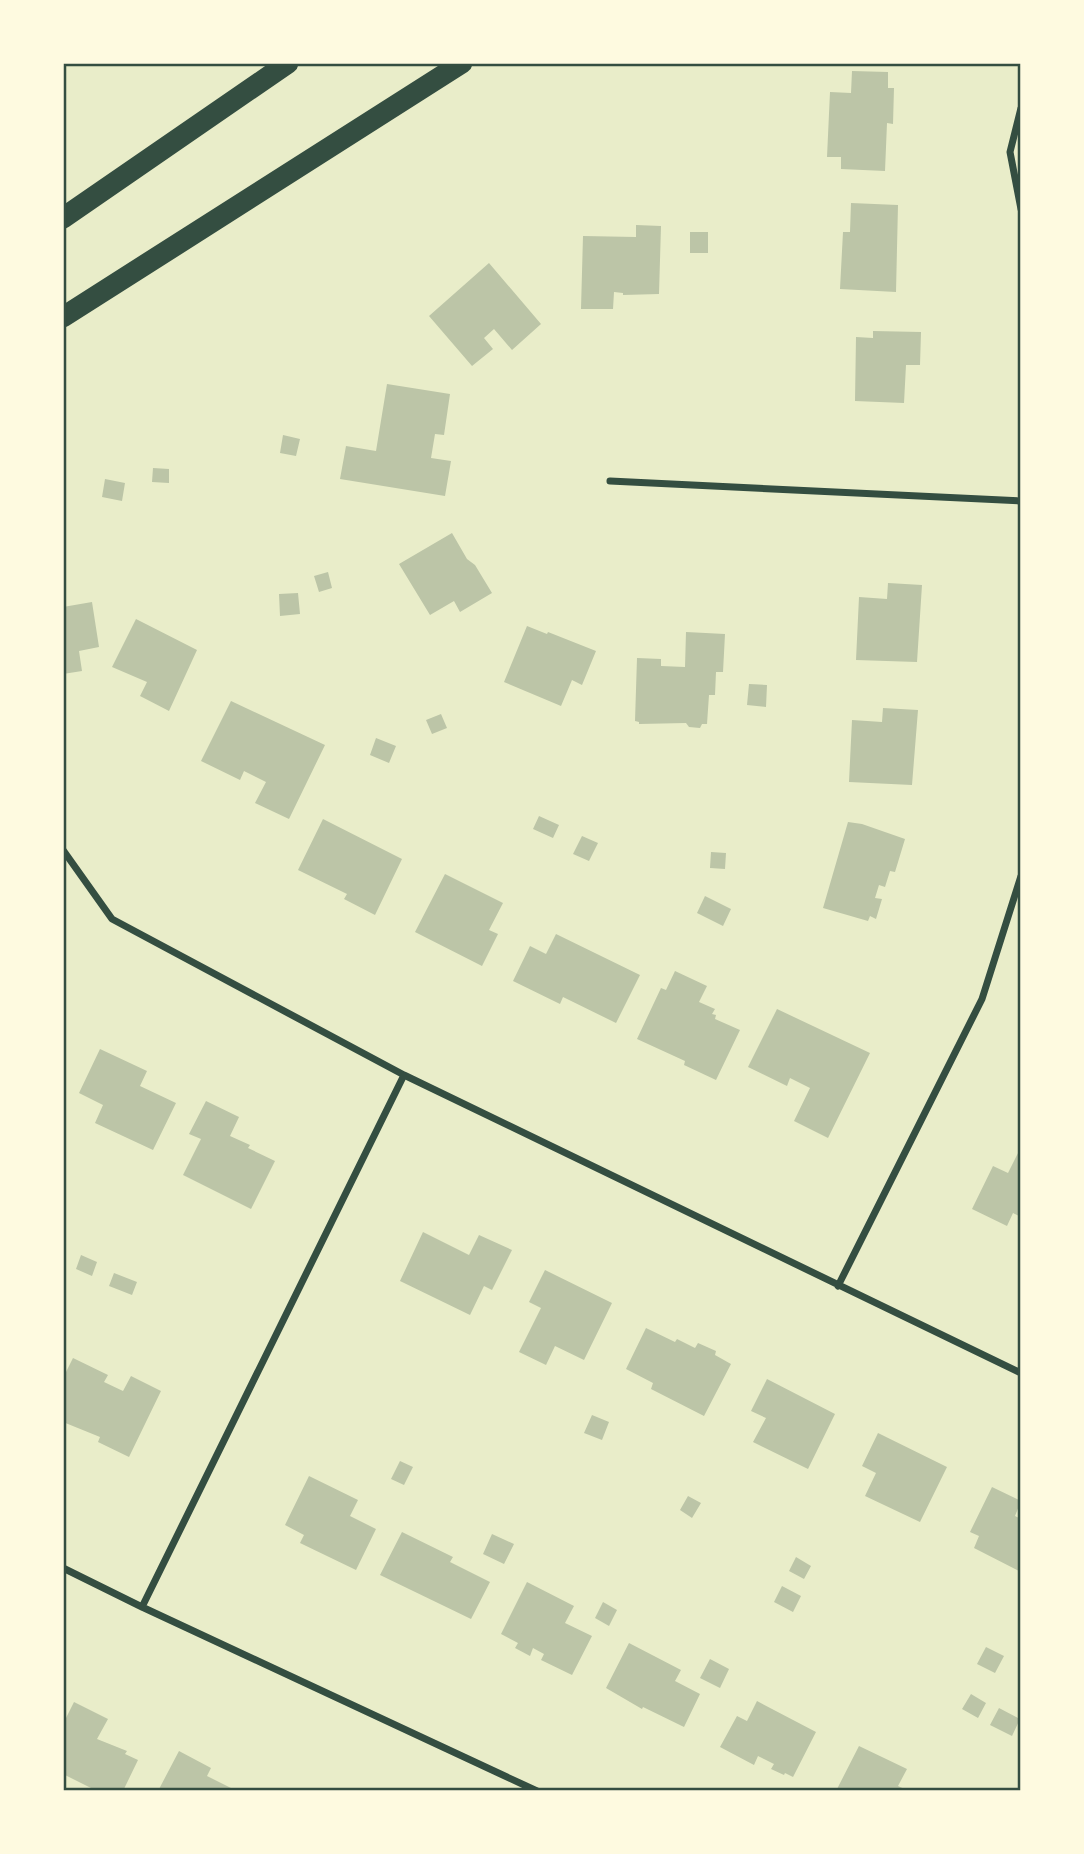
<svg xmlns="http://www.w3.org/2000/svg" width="1084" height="1854" font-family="'Alegreya Sans',sans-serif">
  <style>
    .building { fill: #bcc5a7 }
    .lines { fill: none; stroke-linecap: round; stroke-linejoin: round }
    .minor { stroke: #344e41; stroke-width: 7 }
    .motorway { stroke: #344e41; stroke-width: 21 }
    .neatline { fill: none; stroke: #344e41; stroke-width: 2.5 }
  </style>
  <rect width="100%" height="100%" fill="#e9edc9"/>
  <path class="building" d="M 852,71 L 888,72 L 888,88 L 894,88 L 893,124 L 887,123 L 885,171 L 841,169 L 841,157 L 827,157 L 830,92 L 851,93 Z
    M 851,203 L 898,205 L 896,292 L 840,289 L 843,232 L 850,232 Z
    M 636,225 L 661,226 L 659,294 L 623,295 L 623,293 L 614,292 L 613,309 L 581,309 L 583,236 L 636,237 Z
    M 690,232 L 708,232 L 708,253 L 690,253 Z
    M 489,263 L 541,324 L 512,350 L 494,329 L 484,338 L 493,349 L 472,366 L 429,316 Z
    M 873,331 L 921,332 L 920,365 L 906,365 L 904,403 L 855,401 L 856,337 L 873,338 Z
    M 387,384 L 450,394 L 444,435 L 435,434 L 431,458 L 451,461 L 445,496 L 340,479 L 346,446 L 376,451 Z
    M 283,435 L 300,439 L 296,456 L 280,453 Z
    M 153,468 L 169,469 L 169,483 L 152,482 Z
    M 105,479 L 125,483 L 122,501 L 102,497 Z
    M 452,533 L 467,559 L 475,565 L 492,593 L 460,612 L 454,601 L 430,615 L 399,564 Z
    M 328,572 L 332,588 L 319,592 L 314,576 Z
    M 888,583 L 922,585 L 917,662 L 856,660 L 859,597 L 887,599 Z
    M 298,593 L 300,614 L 280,616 L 279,594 Z
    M 92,602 L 99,647 L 79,651 L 82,671 L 63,674 L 63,607 Z
    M 136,619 L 197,650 L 169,711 L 140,696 L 147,682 L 112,667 Z
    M 527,626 L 547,634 L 548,632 L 596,651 L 582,685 L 572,680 L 561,706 L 504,682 Z
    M 686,632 L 725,634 L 723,672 L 716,672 L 715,695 L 709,695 L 707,724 L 702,724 L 700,728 L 689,727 L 686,723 L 639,724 L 639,722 L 635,721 L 637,658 L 661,659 L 661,666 L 685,667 Z
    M 749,684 L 767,685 L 766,707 L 747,705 Z
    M 231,701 L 325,745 L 289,819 L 255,803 L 266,782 L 244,771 L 240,780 L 201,761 Z
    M 883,708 L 918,710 L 912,785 L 849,782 L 852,720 L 882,722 Z
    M 441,714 L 447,728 L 432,734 L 426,720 Z
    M 376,738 L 396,746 L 389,763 L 370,755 Z
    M 539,816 L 559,825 L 553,838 L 533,829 Z
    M 323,819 L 402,859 L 375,915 L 344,899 L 347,894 L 298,870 Z
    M 848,822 L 862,824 L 905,839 L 895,872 L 890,871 L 885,887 L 879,885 L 875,898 L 882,899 L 876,919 L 870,916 L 868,921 L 823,908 Z
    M 582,836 L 598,843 L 589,861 L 573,854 Z
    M 711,852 L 726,853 L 725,869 L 710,868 Z
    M 445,874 L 503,903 L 489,930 L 498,934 L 482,966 L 415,932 Z
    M 705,896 L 731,909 L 723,926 L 697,913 Z
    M 556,934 L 640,975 L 616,1023 L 563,997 L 560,1004 L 513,981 L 530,946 L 546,954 Z
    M 675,971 L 707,986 L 699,1002 L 715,1009 L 712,1014 L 716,1015 L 715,1019 L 740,1030 L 716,1080 L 684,1065 L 685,1061 L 637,1039 L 661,988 L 666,990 Z
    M 777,1009 L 870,1053 L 828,1138 L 794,1121 L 810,1088 L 790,1078 L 787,1086 L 748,1067 Z
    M 100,1049 L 147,1071 L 140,1086 L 176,1103 L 153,1150 L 95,1123 L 103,1105 L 79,1093 Z
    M 206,1101 L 239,1117 L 230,1136 L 250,1145 L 248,1148 L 275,1161 L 251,1209 L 183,1175 L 201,1139 L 189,1134 Z
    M 1021,1147 L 1021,1217 L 1013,1213 L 1007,1226 L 972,1209 L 993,1166 L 1008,1173 Z
    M 423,1232 L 469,1255 L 479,1235 L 512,1250 L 492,1290 L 484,1286 L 470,1315 L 400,1281 Z
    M 81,1255 L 97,1262 L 92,1276 L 76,1269 Z
    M 545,1270 L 612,1303 L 584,1360 L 555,1346 L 546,1365 L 519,1352 L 541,1308 L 529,1302 Z
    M 114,1273 L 137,1282 L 132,1295 L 109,1286 Z
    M 646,1328 L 675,1342 L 677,1339 L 695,1348 L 698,1343 L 716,1351 L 715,1355 L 731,1364 L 704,1416 L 651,1389 L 653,1383 L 626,1369 Z
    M 73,1358 L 108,1375 L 104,1382 L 123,1391 L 131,1376 L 161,1391 L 129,1457 L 98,1442 L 100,1437 L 63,1422 L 63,1378 Z
    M 767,1379 L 835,1414 L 808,1469 L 753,1442 L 766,1418 L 751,1411 Z
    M 592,1415 L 609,1422 L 602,1440 L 584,1433 Z
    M 878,1433 L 947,1467 L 920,1522 L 865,1496 L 876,1473 L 862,1466 Z
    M 400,1461 L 413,1467 L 404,1485 L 391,1479 Z
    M 309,1476 L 358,1500 L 350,1516 L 376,1529 L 356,1570 L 300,1543 L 304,1535 L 285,1525 Z
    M 992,1487 L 1021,1501 L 1015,1516 L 1021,1519 L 1021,1572 L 974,1548 L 979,1536 L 970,1532 Z
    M 688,1496 L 701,1503 L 692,1518 L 680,1510 Z
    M 402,1532 L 453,1557 L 450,1562 L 490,1582 L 471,1619 L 380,1575 Z
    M 492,1534 L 514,1544 L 504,1564 L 483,1554 Z
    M 796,1557 L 811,1566 L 804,1579 L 789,1571 Z
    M 527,1582 L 574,1606 L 565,1623 L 592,1636 L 572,1675 L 541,1660 L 544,1654 L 533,1648 L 530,1656 L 515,1648 L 518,1643 L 501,1634 Z
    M 782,1586 L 801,1596 L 793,1612 L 774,1602 Z
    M 603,1602 L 617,1610 L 609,1626 L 595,1618 Z
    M 629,1643 L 681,1670 L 675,1681 L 700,1694 L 684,1727 L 643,1707 L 642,1709 L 606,1688 Z
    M 986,1647 L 1004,1656 L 995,1673 L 977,1664 Z
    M 710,1659 L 729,1669 L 720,1688 L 700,1678 Z
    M 971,1694 L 986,1703 L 978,1718 L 962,1709 Z
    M 757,1701 L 816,1732 L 793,1777 L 785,1773 L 784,1775 L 771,1769 L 774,1764 L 758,1756 L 754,1765 L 720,1747 L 737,1716 L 747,1721 Z
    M 74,1702 L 108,1719 L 97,1739 L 127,1751 L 125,1754 L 138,1760 L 123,1791 L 97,1791 L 63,1774 L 63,1724 Z
    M 999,1708 L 1020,1719 L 1012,1736 L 990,1725 Z
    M 859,1746 L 907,1769 L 898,1786 L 909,1791 L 836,1791 Z
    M 179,1751 L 211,1768 L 207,1776 L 237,1791 L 158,1791 Z"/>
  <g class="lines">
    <path class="minor" d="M 1021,108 L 1010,152 L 1021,209
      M 610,481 L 1021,501
      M 63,850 L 112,919 L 404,1075 L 1021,1373
      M 838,1286 L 982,999 L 1021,876
      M 63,1568 L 142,1607 L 537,1791
      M 142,1607 L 404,1075"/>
    <path class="motorway" d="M 63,218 L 288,63
      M 63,317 L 462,63"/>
  </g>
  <rect width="1084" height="1854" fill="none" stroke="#fefae0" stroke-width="130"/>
  <rect x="65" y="65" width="954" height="1724" class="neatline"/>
</svg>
